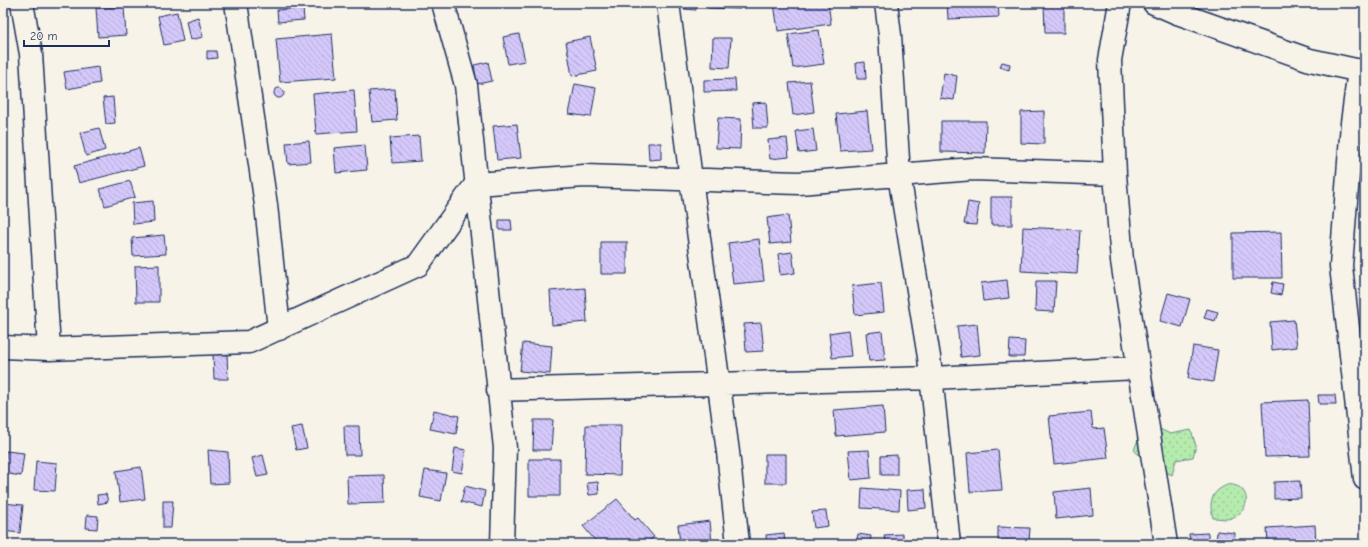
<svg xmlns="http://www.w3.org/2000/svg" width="1368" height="547" font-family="'Comic Neue',sans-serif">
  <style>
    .grass { fill: url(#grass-dots); stroke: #688d86 }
    .building { fill: url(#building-back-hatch); stroke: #1b2f5e }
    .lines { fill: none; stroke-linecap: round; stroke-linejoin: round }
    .minor-casing { stroke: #1b2f5e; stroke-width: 25 }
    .minor { stroke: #f7f3e8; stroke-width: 22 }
  </style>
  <defs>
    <pattern id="grass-dots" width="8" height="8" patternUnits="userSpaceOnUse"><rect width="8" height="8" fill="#b5ebad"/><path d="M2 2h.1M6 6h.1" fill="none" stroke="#9bca97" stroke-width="1.8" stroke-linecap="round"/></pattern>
    <pattern id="building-back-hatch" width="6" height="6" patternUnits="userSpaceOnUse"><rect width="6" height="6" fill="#d5c8fa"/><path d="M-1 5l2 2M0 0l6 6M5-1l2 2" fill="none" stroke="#b6acd9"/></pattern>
  </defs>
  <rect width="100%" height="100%" fill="#f7f3e8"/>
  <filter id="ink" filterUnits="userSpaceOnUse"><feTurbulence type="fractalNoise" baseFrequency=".025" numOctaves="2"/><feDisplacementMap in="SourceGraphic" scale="8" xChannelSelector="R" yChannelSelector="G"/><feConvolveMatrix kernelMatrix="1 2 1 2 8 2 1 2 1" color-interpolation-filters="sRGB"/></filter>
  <g filter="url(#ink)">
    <path class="grass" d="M 1156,427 L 1170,434 L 1191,430 L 1196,446 L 1193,457 L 1176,460 L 1172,475 L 1146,462 L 1134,450 L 1140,435 Z
      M 1230,484 C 1233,485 1237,486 1239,487 C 1253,497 1245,514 1231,518 C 1228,520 1218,518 1213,518 C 1208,501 1212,490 1230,484 Z"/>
    <path class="building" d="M 626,3 L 644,3 L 644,4 Z
      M 685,3 L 696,3 L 696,10 L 684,9 Z
      M 708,3 L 741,3 L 740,9 L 708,8 Z
      M 774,3 L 828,3 L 831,24 L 778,31 Z
      M 947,3 L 998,3 L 999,17 L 948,19 Z
      M 1044,3 L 1064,3 L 1064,33 L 1045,33 Z
      M 124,7 L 126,35 L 98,37 L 96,8 Z
      M 303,8 L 304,20 L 278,22 L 277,10 Z
      M 177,12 L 183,41 L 164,45 L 158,16 Z
      M 198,17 L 203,37 L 190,40 L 186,21 Z
      M 819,30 L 824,64 L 793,68 L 788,34 Z
      M 332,34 L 336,78 L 280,82 L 276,39 Z
      M 519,34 L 525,61 L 508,64 L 503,37 Z
      M 590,37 L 597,71 L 572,76 L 566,42 Z
      M 713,38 L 731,38 L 729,68 L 712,67 Z
      M 207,51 L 216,51 L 217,58 L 207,59 Z
      M 488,62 L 492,81 L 477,84 L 474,65 Z
      M 865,62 L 866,79 L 857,79 L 856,63 Z
      M 1002,62 L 1010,64 L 1009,70 L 1000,67 Z
      M 98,67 L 100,83 L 67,89 L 64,72 Z
      M 944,73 L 957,76 L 954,100 L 940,98 Z
      M 735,79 L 736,91 L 704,92 L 704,80 Z
      M 810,81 L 814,112 L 793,115 L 789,83 Z
      M 575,84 L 596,88 L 591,117 L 569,114 Z
      M274 93a5 5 0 1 1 10 0a5 5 0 1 1-10 0Z
      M 395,89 L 397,120 L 372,122 L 369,91 Z
      M 354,90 L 357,131 L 316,134 L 313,94 Z
      M 113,97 L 115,123 L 106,124 L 103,98 Z
      M 766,102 L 768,128 L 754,128 L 752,103 Z
      M 867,111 L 871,149 L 840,151 L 836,114 Z
      M 1044,111 L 1044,144 L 1021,143 L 1021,112 Z
      M 718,118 L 741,119 L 740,149 L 716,148 Z
      M 941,121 L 986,121 L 985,153 L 941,152 Z
      M 517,124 L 521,158 L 497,160 L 493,126 Z
      M 99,128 L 105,150 L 86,156 L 80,133 Z
      M 813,129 L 816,151 L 799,153 L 796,131 Z
      M 419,136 L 421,161 L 392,163 L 390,138 Z
      M 787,138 L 789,157 L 770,159 L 768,140 Z
      M 309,141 L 311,162 L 288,164 L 286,143 Z
      M 648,143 L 661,143 L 661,159 L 649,160 Z
      M 365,145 L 367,170 L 336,173 L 334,148 Z
      M 139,148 L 144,166 L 79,183 L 74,166 Z
      M 130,181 L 135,197 L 105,206 L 100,189 Z
      M 991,197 L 1012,197 L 1012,225 L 991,225 Z
      M 153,201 L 154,222 L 133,224 L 132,203 Z
      M 968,202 L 979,204 L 976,225 L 964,224 Z
      M 788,215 L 791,242 L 770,244 L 767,218 Z
      M 499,220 L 511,220 L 512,230 L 499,230 Z
      M 1023,227 L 1080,230 L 1077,274 L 1021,271 Z
      M 1281,232 L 1282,278 L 1233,278 L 1233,233 Z
      M 164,235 L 166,254 L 133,256 L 132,238 Z
      M 759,239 L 764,281 L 733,284 L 728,243 Z
      M 601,242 L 627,242 L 627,274 L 601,274 Z
      M 792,252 L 795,273 L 780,275 L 778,254 Z
      M 159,265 L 159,302 L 136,302 L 135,266 Z
      M 1007,280 L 1009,298 L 983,301 L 981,283 Z
      M 1036,281 L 1056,281 L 1054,312 L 1035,311 Z
      M 1273,282 L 1283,284 L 1281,295 L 1271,293 Z
      M 881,283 L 884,312 L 855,315 L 852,286 Z
      M 585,288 L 587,322 L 552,325 L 550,291 Z
      M 1168,293 L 1190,299 L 1182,327 L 1160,321 Z
      M 1207,309 L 1218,312 L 1215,321 L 1204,318 Z
      M 1294,320 L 1297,347 L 1272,350 L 1270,322 Z
      M 761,323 L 764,351 L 746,352 L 744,324 Z
      M 977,324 L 980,355 L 961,357 L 957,326 Z
      M 848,330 L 851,356 L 832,358 L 829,333 Z
      M 882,331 L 885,360 L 869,361 L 866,333 Z
      M 1010,340 L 1025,341 L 1024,357 L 1009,357 Z
      M 523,343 L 552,346 L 550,374 L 520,371 Z
      M 1193,346 L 1218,350 L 1213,382 L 1188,378 Z
      M 213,354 L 227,354 L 228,379 L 214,379 Z
      M 1318,395 L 1335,395 L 1336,404 L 1319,404 Z
      M 1308,400 L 1310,456 L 1265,457 L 1262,402 Z
      M 883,406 L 885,432 L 836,436 L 834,410 Z
      M 434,410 L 459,416 L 456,434 L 430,429 Z
      M 1091,412 L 1093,429 L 1104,428 L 1108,458 L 1054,464 L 1049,416 Z
      M 534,420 L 553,420 L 551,450 L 533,450 Z
      M 586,425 L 621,425 L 620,475 L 585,474 Z
      M 302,426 L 307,448 L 296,450 L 291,428 Z
      M 344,426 L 359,426 L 360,455 L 345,455 Z
      M 455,448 L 466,450 L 462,473 L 452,471 Z
      M 208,450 L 228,452 L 229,483 L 210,484 Z
      M 869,450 L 871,478 L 851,480 L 848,451 Z
      M 998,450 L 1002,490 L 970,492 L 967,453 Z
      M 6,451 L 24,453 L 21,476 L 3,473 Z
      M 765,454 L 786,454 L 786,483 L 765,483 Z
      M 263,455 L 268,475 L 257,477 L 252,458 Z
      M 897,455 L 897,475 L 881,475 L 881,456 Z
      M 529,459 L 560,459 L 560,496 L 529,496 Z
      M 36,461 L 57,463 L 55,491 L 34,490 Z
      M 141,467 L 145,499 L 120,502 L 116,471 Z
      M 425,470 L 446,473 L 441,501 L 420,497 Z
      M 384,475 L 385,503 L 348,504 L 347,476 Z
      M 1300,481 L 1301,498 L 1274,499 L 1274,482 Z
      M 598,482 L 599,494 L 589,495 L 587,483 Z
      M 465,486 L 485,491 L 482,507 L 461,502 Z
      M 862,488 L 900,491 L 899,510 L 861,508 Z
      M 1091,488 L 1093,515 L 1056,519 L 1054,492 Z
      M 925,489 L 926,508 L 908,510 L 907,490 Z
      M 106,494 L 108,502 L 98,504 L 97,495 Z
      M 617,499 L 635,520 L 638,518 L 654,537 L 645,544 L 598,544 L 583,526 Z
      M 163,501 L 173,501 L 171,528 L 163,528 Z
      M 3,503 L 23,505 L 20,533 L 3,531 Z
      M 826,511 L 828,526 L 814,528 L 812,512 Z
      M 87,515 L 98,516 L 97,529 L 86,528 Z
      M 710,521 L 712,544 L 680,544 L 678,525 Z
      M 1315,525 L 1316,544 L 1268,544 L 1267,528 Z
      M 998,527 L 1030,528 L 1029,541 L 998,540 Z
      M 1217,531 L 1235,533 L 1234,544 L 1216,544 Z
      M 784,533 L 785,544 L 767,544 L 766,535 Z
      M 1208,533 L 1208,544 L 1190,544 L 1189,534 Z
      M 858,534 L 871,536 L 870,544 L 856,544 Z
      M 903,534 L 903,544 L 885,544 L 884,535 Z"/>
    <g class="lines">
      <g class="minor-casing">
        <path id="minor" d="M 22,3 L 31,54 L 49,349
          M 236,3 L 266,205 L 279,329
          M 443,3 L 466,85 L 505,448 L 502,544
          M 668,3 L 691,179 L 728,452 L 738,544
          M 886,3 L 890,35 L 899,175 L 929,357 L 949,544
          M 1120,3 L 1110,60 L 1115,174 L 1122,261 L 1166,544
          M 1154,3 L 1177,13 L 1310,60 L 1365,72
          M 1359,70 L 1352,123 L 1341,266 L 1365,479
          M 3,347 L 49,349 L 249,342 L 418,265 L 476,184 L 584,176 L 799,183 L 973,169 L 1115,174
          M 498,390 L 932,378 L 1138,368"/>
      </g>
      <use href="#minor" class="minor"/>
    </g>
  </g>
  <rect width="1368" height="547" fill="none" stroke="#f7f3e8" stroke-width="16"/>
  <rect x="8" y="8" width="1352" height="531" fill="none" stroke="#1b2f5e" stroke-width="1.5" filter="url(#ink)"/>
  <path d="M24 40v6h85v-6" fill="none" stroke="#1b2f5e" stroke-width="2"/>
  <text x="30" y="40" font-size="12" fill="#1b2f5e" stroke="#f7f3e8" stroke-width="3" paint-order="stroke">20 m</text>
</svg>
